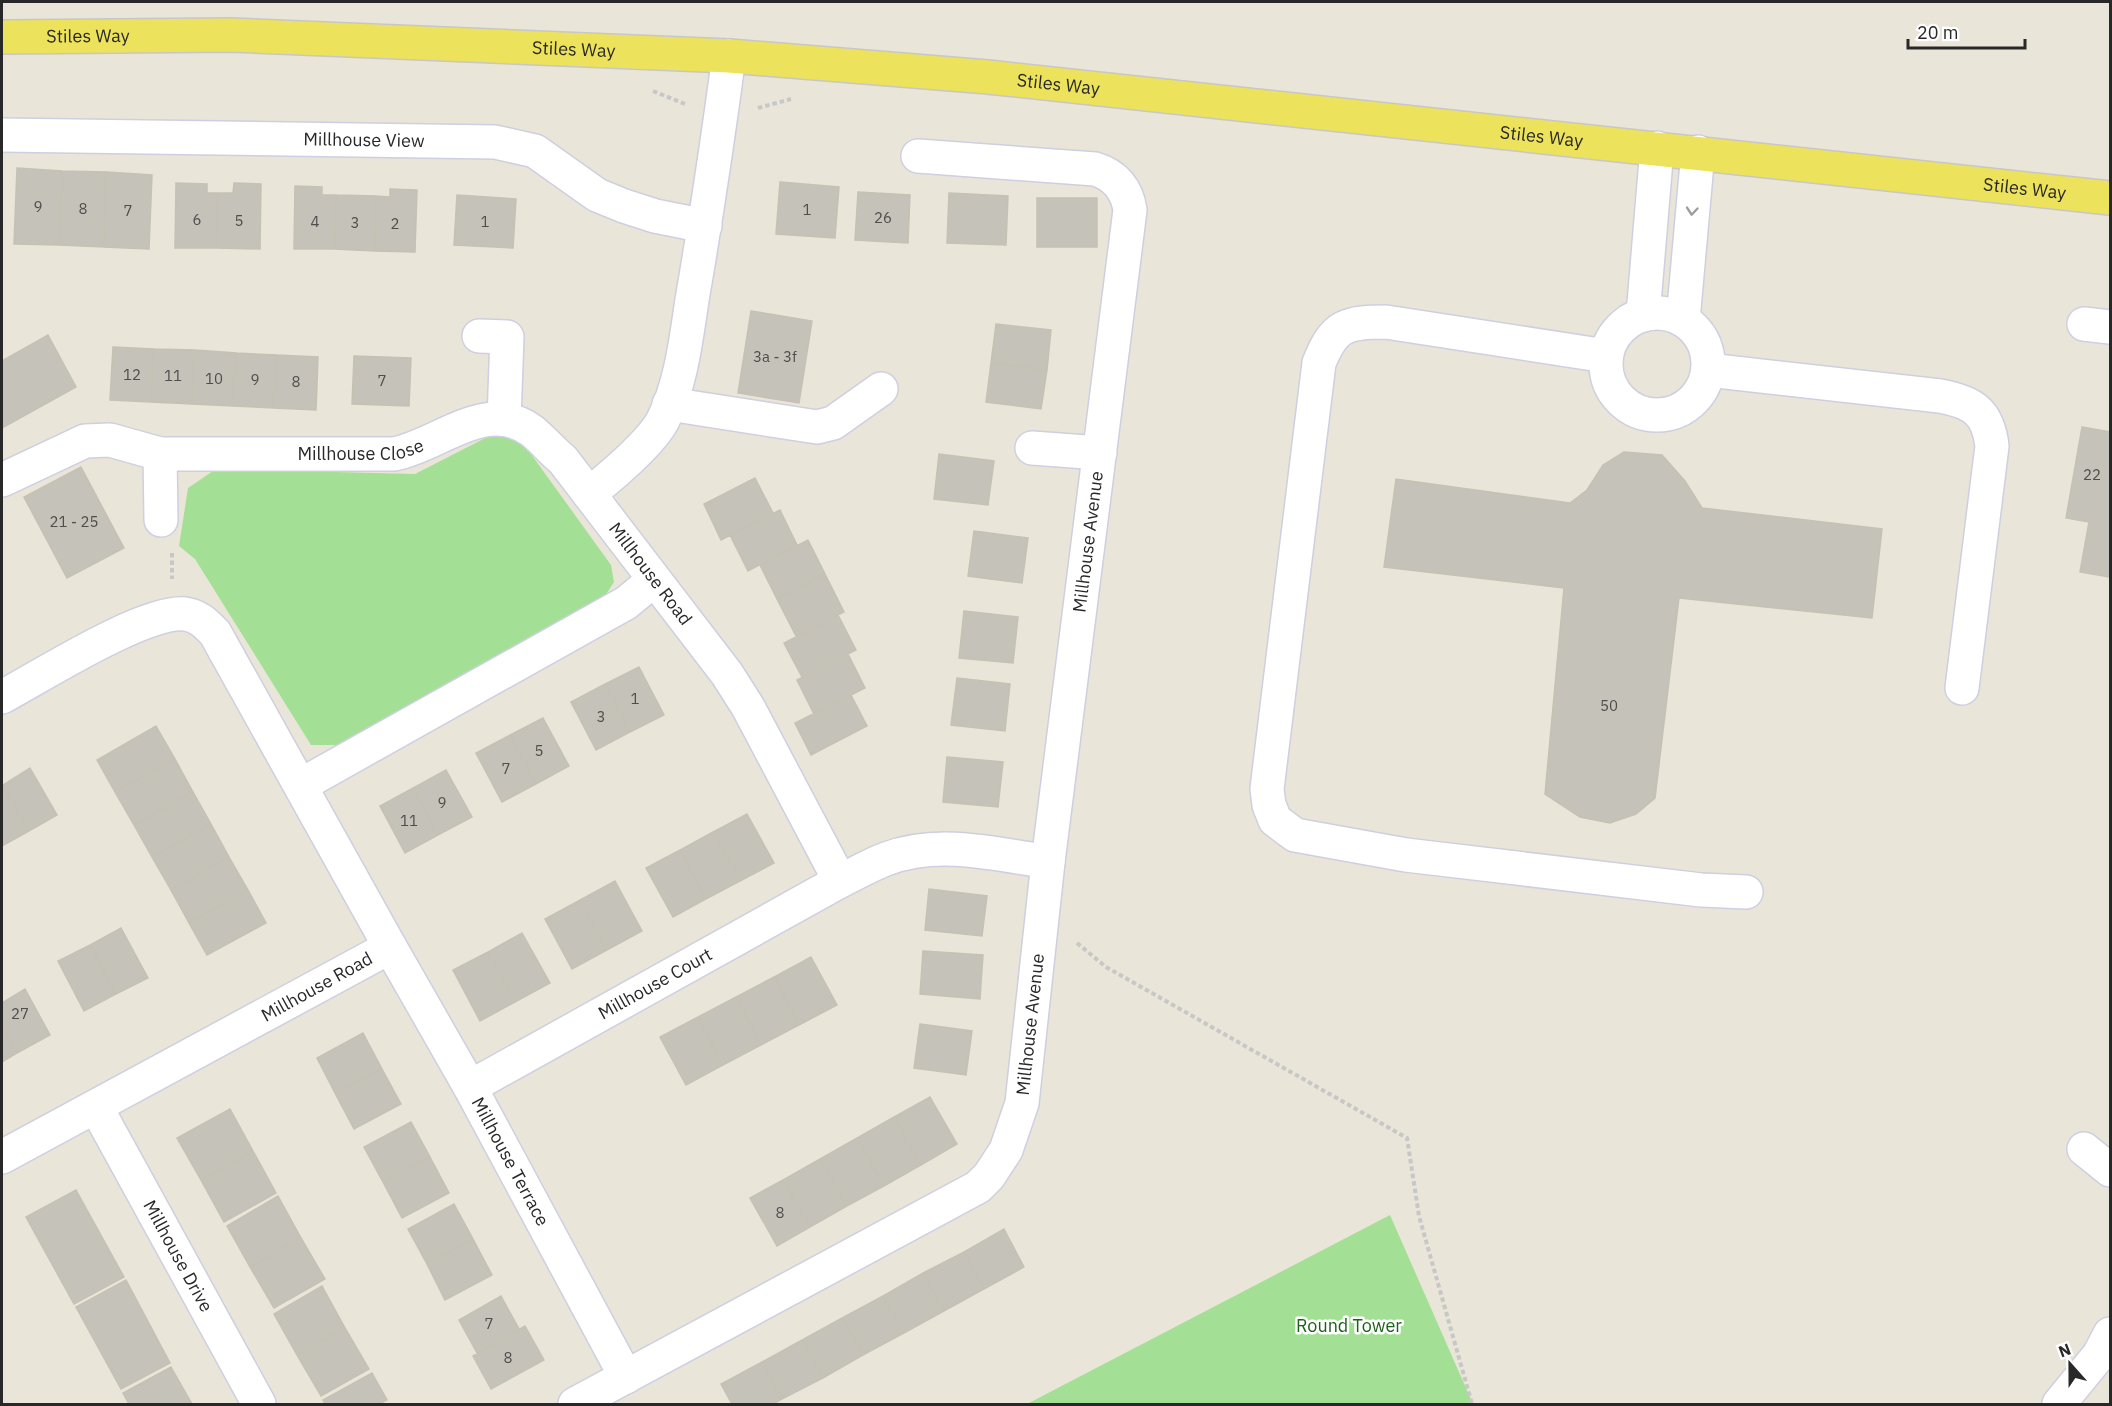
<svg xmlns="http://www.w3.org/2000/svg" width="2112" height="1406" font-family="'IBM Plex Sans',sans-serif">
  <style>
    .green { fill: #a3e096 }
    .building { fill: #c5c2b9; stroke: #c5c1b3; stroke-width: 1.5 }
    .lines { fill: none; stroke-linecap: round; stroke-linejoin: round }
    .minor-casing { stroke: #cecfe1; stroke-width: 36 }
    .major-casing { stroke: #c7c7c7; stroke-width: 36 }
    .path { stroke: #c7c7c7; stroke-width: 4; stroke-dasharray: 4.5 3; stroke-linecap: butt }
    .minor { stroke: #fff; stroke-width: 33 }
    .major { stroke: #ede25b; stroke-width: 33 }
    .oneway { stroke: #9e9e9e }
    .labels { text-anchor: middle; stroke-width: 5; stroke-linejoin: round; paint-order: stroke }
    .number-label { font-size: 15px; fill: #4f4e4c }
    .street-label { font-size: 18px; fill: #282828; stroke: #fff }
    .park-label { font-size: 18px; fill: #1e621a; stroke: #fff }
  </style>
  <rect width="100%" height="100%" fill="#eae5d9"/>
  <path class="green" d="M 497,432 L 523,443 L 611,565 L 614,582 L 605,596 L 338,745 L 311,745 L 195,559 L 179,546 L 188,488 L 216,469 L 415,474 Z
    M 1390,1215 L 1473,1404 L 1027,1404 Z"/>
  <path class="building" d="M 17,168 L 62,171 L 59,245 L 14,244 Z
    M 62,171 L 107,172 L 104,247 L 59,245 Z
    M 107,172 L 152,175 L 149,249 L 104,247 Z
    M 780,182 L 839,187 L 835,238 L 776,234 Z
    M 176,183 L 207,184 L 207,193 L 218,193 L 217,248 L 175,248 Z
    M 234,183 L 261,184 L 260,249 L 217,248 L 218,193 L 233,193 Z
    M 295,186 L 322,187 L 322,195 L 336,195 L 334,249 L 294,249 Z
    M 390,189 L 417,190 L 415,252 L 374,251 L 376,196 L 390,197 Z
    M 858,192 L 910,195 L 908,243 L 855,240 Z
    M 949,193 L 1008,196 L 1006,245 L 947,243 Z
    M 336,195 L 376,196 L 374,251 L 334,249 Z
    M 457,195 L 516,199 L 513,248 L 454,245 Z
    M 1037,198 L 1097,198 L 1097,247 L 1037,247 Z
    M 751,311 L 812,321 L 799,403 L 738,393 Z
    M 996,324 L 1051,330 L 1047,370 L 991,363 Z
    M 48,335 L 76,387 L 2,428 L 2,361 Z
    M 113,347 L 154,349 L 151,402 L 110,400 Z
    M 154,349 L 195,350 L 192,404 L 151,402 Z
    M 195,350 L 236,353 L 233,406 L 192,404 Z
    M 236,353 L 277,355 L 274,408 L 233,406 Z
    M 277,355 L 318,357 L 316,410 L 274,408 Z
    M 354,356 L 411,358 L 409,406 L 352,404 Z
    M 991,363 L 1047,370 L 1041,409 L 986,402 Z
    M 2082,427 L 2110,432 L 2110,577 L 2080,572 L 2089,522 L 2066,518 Z
    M 1624,452 L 1662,455 L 1685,481 L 1702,508 L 1882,529 L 1872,618 L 1679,598 L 1655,798 L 1636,814 L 1610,823 L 1580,817 L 1545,794 L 1564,588 L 1384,567 L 1396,479 L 1570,503 L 1587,490 L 1603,465 Z
    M 939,454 L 994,461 L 988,505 L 934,499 Z
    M 81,467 L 124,548 L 67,578 L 24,497 Z
    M 755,478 L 773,513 L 721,540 L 704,504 Z
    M 780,510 L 797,545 L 748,571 L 730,535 Z
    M 974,531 L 1028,538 L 1022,583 L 968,576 Z
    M 808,540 L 825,574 L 777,599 L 760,565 Z
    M 825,574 L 844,612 L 796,636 L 777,599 Z
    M 964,611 L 1018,617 L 1013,663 L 959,658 Z
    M 838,615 L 856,650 L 802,677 L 784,643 Z
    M 848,654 L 865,688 L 814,714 L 797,680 Z
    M 639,667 L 664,715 L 630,732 L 605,684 Z
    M 957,678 L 1010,684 L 1005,731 L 951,725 Z
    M 605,684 L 630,732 L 596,750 L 571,702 Z
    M 851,695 L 867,726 L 811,755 L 795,723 Z
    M 543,718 L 569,766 L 536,784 L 510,735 Z
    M 156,726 L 175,759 L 115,792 L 97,760 Z
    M 510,735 L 536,784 L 502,802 L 476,753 Z
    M 947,757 L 1003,762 L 998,807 L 943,802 Z
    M 175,759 L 193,792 L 134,825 L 115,792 Z
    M 30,768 L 57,815 L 29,831 L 3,785 Z
    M 446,770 L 472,817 L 438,835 L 413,788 Z
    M 2,785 L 29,831 L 2,846 Z
    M 413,788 L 438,835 L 405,853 L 380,806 Z
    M 193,792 L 211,824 L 152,857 L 134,825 Z
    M 747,814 L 774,863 L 740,881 L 713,832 Z
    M 211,824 L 229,857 L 171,890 L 152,857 Z
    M 713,832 L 740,881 L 706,899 L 680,850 Z
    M 680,850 L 706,899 L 673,917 L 646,868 Z
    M 229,857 L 248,890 L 189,923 L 171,890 Z
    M 615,881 L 642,931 L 607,950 L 580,900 Z
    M 929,889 L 987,896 L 982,936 L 925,930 Z
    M 248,890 L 266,923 L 207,955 L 189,923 Z
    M 580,900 L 607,950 L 572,969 L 545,919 Z
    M 121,928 L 148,978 L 116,994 L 90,945 Z
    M 522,933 L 550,983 L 515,1002 L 488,952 Z
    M 90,945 L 116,994 L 84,1011 L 58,961 Z
    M 923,951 L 983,955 L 980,999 L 920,994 Z
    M 488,952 L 515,1002 L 480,1021 L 453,970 Z
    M 811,957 L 837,1005 L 799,1025 L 774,977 Z
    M 774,977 L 799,1025 L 761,1045 L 736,997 Z
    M 25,989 L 50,1035 L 17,1053 L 2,1025 L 2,1003 Z
    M 736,997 L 761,1045 L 723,1065 L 698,1017 Z
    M 698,1017 L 723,1065 L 686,1085 L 660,1037 Z
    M 920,1024 L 972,1031 L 966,1075 L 914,1068 Z
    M 2,1025 L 17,1053 L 2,1062 Z
    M 363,1033 L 382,1069 L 335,1093 L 317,1058 Z
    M 382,1069 L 401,1104 L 354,1129 L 335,1093 Z
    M 930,1097 L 957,1144 L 921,1165 L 894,1117 Z
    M 230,1109 L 253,1151 L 201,1180 L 177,1138 Z
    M 894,1117 L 921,1165 L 884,1186 L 857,1138 Z
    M 411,1122 L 430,1157 L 383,1182 L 364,1147 Z
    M 857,1138 L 884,1186 L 847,1206 L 820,1159 Z
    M 253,1151 L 276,1193 L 224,1222 L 201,1180 Z
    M 430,1157 L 449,1193 L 402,1218 L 383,1182 Z
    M 820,1159 L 847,1206 L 810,1227 L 783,1180 Z
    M 783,1180 L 810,1227 L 777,1246 L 750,1198 Z
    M 76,1190 L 124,1277 L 74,1304 L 26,1217 Z
    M 278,1196 L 301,1238 L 250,1267 L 227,1226 Z
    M 454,1204 L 473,1239 L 427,1264 L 408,1229 Z
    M 1004,1229 L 1024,1267 L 984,1289 L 964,1252 Z
    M 301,1238 L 325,1279 L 274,1308 L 250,1267 Z
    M 473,1239 L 492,1275 L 445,1300 L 427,1264 Z
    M 964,1252 L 984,1289 L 944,1311 L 923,1273 Z
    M 923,1273 L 944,1311 L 904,1333 L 883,1296 Z
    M 126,1280 L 170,1363 L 121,1389 L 76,1307 Z
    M 322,1286 L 345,1328 L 297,1355 L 274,1314 Z
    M 501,1296 L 519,1329 L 477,1353 L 459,1320 Z
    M 883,1296 L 904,1333 L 863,1355 L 842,1318 Z
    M 842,1318 L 863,1355 L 823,1378 L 802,1340 Z
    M 525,1326 L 544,1360 L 491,1389 L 473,1356 Z
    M 345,1328 L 369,1369 L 321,1396 L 297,1355 Z
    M 802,1340 L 823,1378 L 782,1399 L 762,1362 Z
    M 762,1362 L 782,1399 L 773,1404 L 732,1404 L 721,1384 Z
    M 171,1367 L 192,1404 L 129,1404 L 123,1393 Z
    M 372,1373 L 387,1400 L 379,1404 L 325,1404 L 323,1400 Z"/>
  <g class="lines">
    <g class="minor-casing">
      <g id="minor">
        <path id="s1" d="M 2,135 L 495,142 L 535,151 L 597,195 L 624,206 L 655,216 L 705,226"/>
        <circle cx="1657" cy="364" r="51"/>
        <path d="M 1643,315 L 1657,148"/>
        <path d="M 1683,320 L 1698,152"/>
        <path d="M 2084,324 L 2110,327"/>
        <path d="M 479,336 L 507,337 L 504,419"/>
        <path d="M 1606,356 L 1386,322 C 1346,322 1334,325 1319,363 L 1267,789 L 1269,805 L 1275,820 L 1295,835 L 1406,855 L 1701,890 L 1746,892"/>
        <path d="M 1708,370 L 1940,396 C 1973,402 1988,412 1992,446 L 1962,688"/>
        <path d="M 669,404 L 817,427 L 833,423 L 881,389"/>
        <path d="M 1032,448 L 1100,453"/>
        <path d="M 2,480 L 85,441 L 110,440 L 160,454"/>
        <path d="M 589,494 C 609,478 652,442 663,420 C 681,384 686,340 692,300 C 706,219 718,138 729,56"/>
        <path id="s2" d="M 161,520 L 160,454 L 394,454 C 440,445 486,397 532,431 C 543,440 552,451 563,460 L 727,674 L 748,707 L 840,881 C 855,874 870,865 886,859 C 939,839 995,854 1048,862"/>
        <path d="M 2,697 C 41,676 145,610 185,614 C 199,616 206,624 215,633 L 390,947 L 2,1157"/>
        <path d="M 301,785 L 626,603 L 654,580"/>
        <path id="s3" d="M 390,947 L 470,1087 L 626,1377"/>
        <path id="s4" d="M 470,1087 L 840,881"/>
        <path id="s5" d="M 96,1107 L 259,1404"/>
        <path d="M 2084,1149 L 2110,1170"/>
        <path id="s6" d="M 575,1404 L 978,1187 L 989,1176 L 1006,1150 L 1022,1103 L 1048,862 L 1130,210 C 1127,189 1115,175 1095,169 L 918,156"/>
        <path d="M 2059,1404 L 2099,1355 L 2110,1334"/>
      </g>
    </g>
    <g class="major-casing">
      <g id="major">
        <path id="s7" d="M 2,37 L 231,35 L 729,56 L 988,77 L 2110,198"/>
      </g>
    </g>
    <path class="path" d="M 653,91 L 685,104
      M 758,108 L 791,99
      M 172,553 L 172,579
      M 1077,943 L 1106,967 L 1407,1138 L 1419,1216 L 1472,1404"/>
    <use href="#minor" class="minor"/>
    <use href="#major" class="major"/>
  </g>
  <defs><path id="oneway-chevron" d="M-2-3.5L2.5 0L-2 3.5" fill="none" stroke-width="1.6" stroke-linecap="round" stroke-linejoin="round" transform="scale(1.5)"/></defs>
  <use class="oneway" href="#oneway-chevron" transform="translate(1692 211) rotate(95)"/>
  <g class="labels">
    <g class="number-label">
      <text x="38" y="212">9</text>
      <text x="83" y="214">8</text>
      <text x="807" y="215">1</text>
      <text x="128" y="216">7</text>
      <text x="883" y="223">26</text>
      <text x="197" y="225">6</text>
      <text x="239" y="226">5</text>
      <text x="315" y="227">4</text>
      <text x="485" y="227">1</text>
      <text x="355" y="228">3</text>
      <text x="395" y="229">2</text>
      <text x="775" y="362">3a - 3f</text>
      <text x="132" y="380">12</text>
      <text x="173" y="381">11</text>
      <text x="214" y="384">10</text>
      <text x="255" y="385">9</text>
      <text x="382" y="386">7</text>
      <text x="296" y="387">8</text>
      <text x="2092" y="480">22</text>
      <text x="74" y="527">21 - 25</text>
      <text x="635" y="704">1</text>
      <text x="1609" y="711">50</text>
      <text x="601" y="722">3</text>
      <text x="539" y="756">5</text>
      <text x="506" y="774">7</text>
      <text x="442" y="808">9</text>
      <text x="409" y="826">11</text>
      <text x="20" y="1019">27</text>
      <text x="780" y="1218">8</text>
      <text x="489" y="1329">7</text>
      <text x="508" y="1363">8</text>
    </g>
    <g class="street-label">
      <text dy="6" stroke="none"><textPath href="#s7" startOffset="86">Stiles Way</textPath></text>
      <text dy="6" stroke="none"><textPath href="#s7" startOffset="572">Stiles Way</textPath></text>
      <text dy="6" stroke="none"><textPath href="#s7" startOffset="1058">Stiles Way</textPath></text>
      <text dy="6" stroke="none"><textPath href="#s7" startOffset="1544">Stiles Way</textPath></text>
      <text dy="6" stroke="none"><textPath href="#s1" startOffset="362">Millhouse View</textPath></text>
      <text dy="6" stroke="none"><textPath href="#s7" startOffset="2030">Stiles Way</textPath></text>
      <text dy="6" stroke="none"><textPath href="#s2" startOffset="267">Millhouse Close</textPath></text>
      <text dy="6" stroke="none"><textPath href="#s6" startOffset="1119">Millhouse Avenue</textPath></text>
      <text dy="6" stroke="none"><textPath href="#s2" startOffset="633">Millhouse Road</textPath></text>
      <text dy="6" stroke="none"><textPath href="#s4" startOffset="212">Millhouse Court</textPath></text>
      <text transform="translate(317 987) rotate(-29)" y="6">Millhouse Road</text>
      <text dy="6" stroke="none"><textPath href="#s6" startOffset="633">Millhouse Avenue</textPath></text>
      <text dy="6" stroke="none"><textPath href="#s3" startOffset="246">Millhouse Terrace</textPath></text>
      <text dy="6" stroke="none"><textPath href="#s5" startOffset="170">Millhouse Drive</textPath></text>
    </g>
    <g class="park-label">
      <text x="1349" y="1332">Round Tower</text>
    </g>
  </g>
  <rect width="2112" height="1406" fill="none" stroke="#282828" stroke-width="6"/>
  <g transform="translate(2070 1364) rotate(339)" stroke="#ffffff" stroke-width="4.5" paint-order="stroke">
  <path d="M0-4.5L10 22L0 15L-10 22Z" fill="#282828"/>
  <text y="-9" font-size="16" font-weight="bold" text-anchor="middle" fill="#282828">N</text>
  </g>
  <path d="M1908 39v9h117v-9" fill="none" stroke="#282828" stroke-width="3"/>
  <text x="1917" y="39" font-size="18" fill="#282828" stroke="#ffffff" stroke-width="4.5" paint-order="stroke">20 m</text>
</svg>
